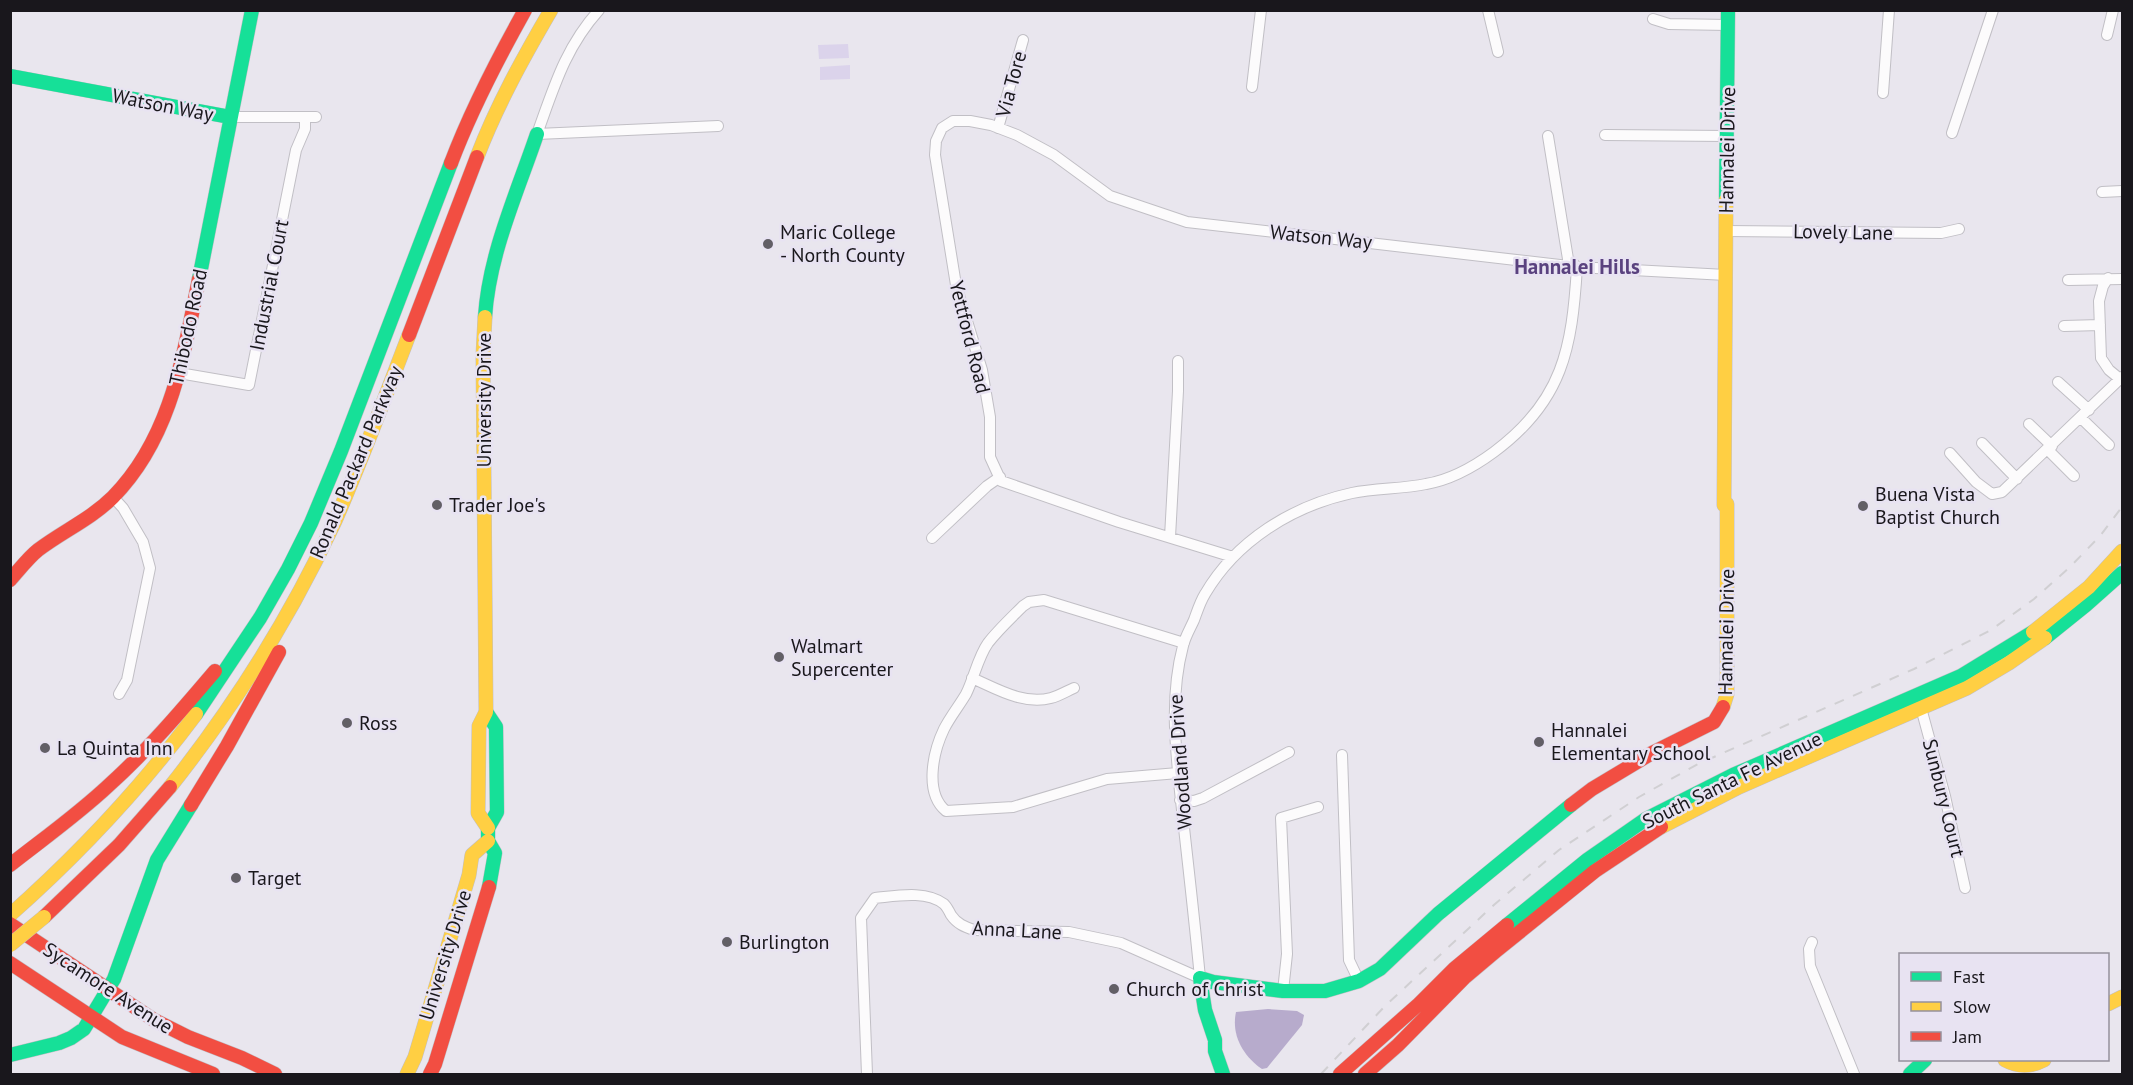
<svg xmlns="http://www.w3.org/2000/svg" width="2133" height="1085" font-family="'PT Sans',sans-serif">
  <style>
    .green { fill: #dbd3eb }
    .water { fill: #b7abcc }
    .lines { fill: none; stroke-linecap: round; stroke-linejoin: round }
    .street-casing { stroke: #c1bfc5; stroke-width: 12 }
    .fast-casing { stroke: #c1bfc5; stroke-width: 15 }
    .slow-casing { stroke: #c1bfc5; stroke-width: 15 }
    .jam-casing { stroke: #c1bfc5; stroke-width: 15 }
    .street { stroke: #fcfbfc; stroke-width: 10 }
    .fast { stroke: #16e098; stroke-width: 14 }
    .slow { stroke: #ffcf43; stroke-width: 14 }
    .jam { stroke: #f24e42; stroke-width: 14 }
    .rail { stroke: #d0cfd2; stroke-width: 2; stroke-dasharray: 10 10; stroke-linecap: butt }
    .slow-bridge-casing { stroke: #c1bfc5; stroke-width: 15; stroke-linecap: butt }
    .slow-bridge { stroke: #ffcf43; stroke-width: 14 }
    .poi-dot { fill: #625f66; stroke: #e8e3f2; stroke-width: 2 }
    .labels { text-anchor: middle; stroke-width: 5; stroke-linejoin: round; paint-order: stroke }
    .street-label { font-size: 20px; fill: #19171c; stroke: #e8e3f2 }
    .poi-label { font-size: 20px; fill: #19171c; stroke: #e8e3f2; text-anchor: start }
    .neighbourhood-label { font-size: 21px; font-weight: bold; fill: #5a427f; stroke: #e8e3f2 }
  </style>
  <rect width="100%" height="100%" fill="#e9e6ee"/>
  <path class="green" d="M 848,44 L 849,58 L 819,59 L 818,45 Z
    M 850,65 L 850,79 L 820,80 L 820,67 Z"/>
  <path class="water" d="M 1268,1009 L 1297,1011 L 1304,1015 L 1302,1025 L 1267,1068 L 1262,1069 C 1243,1056 1231,1035 1236,1012 Z"/>
  <g class="lines">
    <g class="street-casing">
      <path id="street" d="M 599,10 C 565,48 554,87 537,134 L 718,126
        M 1488,10 L 1498,52
        M 1653,19 L 1669,24 L 1728,25
        M 2107,35 L 2113,10
        M 1252,87 L 1261,10
        M 1883,93 L 1889,10
        M 230,117 L 316,117
        M 998,128 L 1023,40
        M 1952,133 L 1993,10
        M 1605,135 L 1727,136
        M 2102,192 L 2122,191
        M 1726,231 L 1941,233 L 1959,229
        M 2108,278 L 2103,286 L 2099,301 L 2101,358 L 2109,370 L 2120,379
        M 2068,280 L 2122,279
        M 2064,326 L 2100,325
        M 179,373 L 249,385 L 296,150 L 305,129 L 305,117
        M 2058,382 L 2089,410
        M 2081,418 L 2109,445
        M 2029,424 L 2052,446
        M 1982,443 L 2017,479
        M 2048,450 L 2074,476
        M 1950,453 L 1976,482 L 1992,494 L 2002,492 L 2122,377
        M 113,497 L 123,508 L 143,542 L 150,568 L 127,680 L 119,694
        M 1170,537 L 1178,391 L 1178,361
        M 932,538 L 987,486 L 1000,477
        M 1233,557 L 1119,522 L 1001,481 L 990,457 L 990,417 L 982,370 L 956,285 L 935,155 L 936,141 L 942,128 L 953,121 L 970,121 L 991,125 L 1017,135 L 1054,155 L 1110,196 L 1187,222 L 1577,267 L 1726,275
        M 972,678 C 997,689 1023,705 1051,698 C 1059,696 1067,691 1074,688
        M 1921,708 L 1945,796 L 1965,888
        M 1342,755 L 1349,960 L 1359,981
        M 1178,773 L 1107,779 L 1013,807 L 946,811 C 924,793 933,752 944,729 C 950,717 959,706 966,694 C 974,678 978,657 988,643 C 998,630 1011,618 1023,606 L 1029,602 L 1044,600 L 1184,643
        M 1180,800 L 1194,801 L 1203,798 L 1289,752
        M 1812,942 L 1809,949 L 1810,966 L 1854,1074
        M 1283,991 L 1287,954 L 1281,818 L 1318,807
        M 867,1074 L 861,918 L 875,898 C 896,896 926,890 944,904 C 947,907 949,911 951,915 C 957,924 965,927 974,930 L 1069,932 L 1121,943 L 1200,978 C 1195,925 1189,872 1183,819 C 1177,762 1168,702 1183,646 C 1185,637 1190,629 1194,620 C 1197,612 1200,602 1205,594 C 1236,541 1292,506 1352,493 C 1376,488 1402,489 1426,484 C 1450,480 1475,466 1494,452 C 1563,401 1572,348 1577,267 L 1568,259 L 1548,136"/>
    </g>
    <g class="fast-casing">
      <path id="fast" d="M 10,76 L 230,117
        M 1726,200 L 1728,10
        M 199,279 L 252,10
        M 485,317 C 489,254 517,193 537,134
        M 2045,638 L 2086,605 L 2122,573
        M 486,712 L 496,727 L 497,812 L 488,828 L 488,841 L 495,853 L 489,887
        M 196,714 L 260,618 L 288,569 L 311,523 L 341,451 L 451,163
        M 1507,925 L 1587,860 L 1646,819 L 1733,775 L 1961,676 L 2033,632
        M 10,1055 L 59,1043 L 71,1038 L 84,1029 L 114,979 L 157,860 L 191,805
        M 1223,1074 L 1215,1051 L 1215,1040 L 1205,1010 L 1200,978 L 1213,982 L 1283,991 L 1325,991 L 1359,981 L 1380,969 L 1438,914 L 1571,805
        M 1910,1074 L 1925,1060"/>
    </g>
    <g class="slow-casing">
      <path id="slow" d="M 477,157 C 497,105 523,58 551,10
        M 485,317 L 483,355 L 486,712 L 479,726 L 478,813 L 488,828
        M 2033,632 L 2089,587 L 2122,551
        M 1723,707 L 1727,694 L 1727,504 L 1724,505 L 1726,200
        M 170,787 C 235,705 291,616 335,521 C 362,460 385,397 409,335
        M 1661,827 L 1739,787 L 1967,688 L 2009,663 L 2045,638
        M 10,915 C 80,853 140,789 196,714
        M 2108,1004 L 2122,997
        M 2005,1060 C 2018,1067 2031,1067 2044,1060
        M 407,1074 L 415,1057 L 469,875 L 472,855 L 488,841"/>
    </g>
    <g class="jam-casing">
      <path id="jam" d="M 451,163 C 471,110 497,60 525,10
        M 409,335 L 477,157
        M 10,580 C 19,570 28,558 38,550 C 63,531 91,519 113,497 C 171,438 183,357 199,279
        M 191,805 L 227,746 L 279,652
        M 1571,805 L 1592,789 L 1652,753 L 1714,722 L 1723,707
        M 10,865 C 43,839 77,815 108,786 C 147,751 181,711 215,671
        M 44,917 L 119,845 L 170,787
        M 10,924 L 154,1020 L 188,1037 L 242,1058 L 275,1074
        M 10,963 L 122,1037 L 213,1074
        M 430,1074 L 435,1064 L 489,887
        M 1340,1074 L 1419,1004 L 1454,969 L 1507,925
        M 1365,1074 L 1398,1045 L 1464,978 L 1496,951 L 1595,871 L 1661,827"/>
    </g>
    <use href="#street" class="street"/>
    <use href="#fast" class="fast"/>
    <use href="#slow" class="slow"/>
    <use href="#jam" class="jam"/>
    <path class="rail" d="M 1321,1074 L 1385,1006 L 1495,904 L 1559,850 L 1639,797 L 1698,764 L 1914,669 L 1991,630 L 2034,599 L 2070,567 L 2100,536 L 2122,507"/>
    <g class="slow-bridge-casing">
      <path id="slow-bridge" d="M 10,945 L 44,917"/>
    </g>
    <use href="#slow-bridge" class="slow-bridge"/>
  </g>
  <g class="poi-dot">
    <circle cx="768" cy="244" r="6"/>
    <circle cx="437" cy="505" r="6"/>
    <circle cx="1863" cy="506" r="6"/>
    <circle cx="779" cy="657" r="6"/>
    <circle cx="347" cy="723" r="6"/>
    <circle cx="1539" cy="742" r="6"/>
    <circle cx="45" cy="748" r="6"/>
    <circle cx="236" cy="878" r="6"/>
    <circle cx="727" cy="942" r="6"/>
    <circle cx="1114" cy="989" r="6"/>
  </g>
  <g class="labels">
    <g class="street-label">
      <text transform="translate(1011 84) rotate(-75)" y="7">Via Tore</text>
      <text transform="translate(163 105) rotate(11)" y="7">Watson Way</text>
      <text transform="translate(1727 150) rotate(-89)" y="7">Hannalei Drive</text>
      <text transform="translate(1843 232) rotate(1)" y="7">Lovely Lane</text>
      <text transform="translate(1321 237) rotate(6)" y="7">Watson Way</text>
      <text transform="translate(269 285) rotate(-79)" y="7">Industrial Court</text>
      <text transform="translate(188 327) rotate(-78)" y="7">Thibodo Road</text>
      <text transform="translate(970 337) rotate(76)" y="7">Yettford Road</text>
      <text transform="translate(484 400) rotate(-90)" y="7">University Drive</text>
      <text transform="translate(356 462) rotate(-67)" y="7">Ronald Packard Parkway</text>
      <text transform="translate(1726 632) rotate(-89)" y="7">Hannalei Drive</text>
      <text transform="translate(1180 762) rotate(-94)" y="7">Woodland Drive</text>
      <text transform="translate(1732 780) rotate(-26)" y="7">South Santa Fe Avenue</text>
      <text transform="translate(1944 798) rotate(76)" y="7">Sunbury Court</text>
      <text transform="translate(1017 930) rotate(3)" y="7">Anna Lane</text>
      <text transform="translate(445 955) rotate(-73)" y="7">University Drive</text>
      <text transform="translate(108 988) rotate(33)" y="7">Sycamore Avenue</text>
    </g>
    <g class="poi-label">
      <text x="780" y="239">Maric College<tspan x="780" dy="23">- North County</tspan></text>
      <text x="1875" y="501">Buena Vista<tspan x="1875" dy="23">Baptist Church</tspan></text>
      <text x="449" y="512">Trader Joe's</text>
      <text x="791" y="653">Walmart<tspan x="791" dy="23">Supercenter</tspan></text>
      <text x="359" y="730">Ross</text>
      <text x="1551" y="737">Hannalei<tspan x="1551" dy="23">Elementary School</tspan></text>
      <text x="57" y="755">La Quinta Inn</text>
      <text x="248" y="885">Target</text>
      <text x="739" y="949">Burlington</text>
      <text x="1126" y="996">Church of Christ</text>
    </g>
    <g class="neighbourhood-label">
      <text x="1577" y="274">Hannalei Hills</text>
    </g>
  </g>
  <rect width="2133" height="1085" fill="none" stroke="#19171c" stroke-width="24"/>
  <rect x="1899" y="953" width="210" height="108" fill="#e8e3f2" stroke="#95919c" stroke-width="1.5"/>
  <rect x="1911" y="972" width="30" height="9" fill="#16e098" stroke="#95919c" stroke-width="1.5"/>
  <text x="1953" y="983" font-size="18" fill="#19171c">Fast</text>
  <rect x="1911" y="1002" width="30" height="9" fill="#ffcf43" stroke="#95919c" stroke-width="1.5"/>
  <text x="1953" y="1013" font-size="18" fill="#19171c">Slow</text>
  <rect x="1911" y="1032" width="30" height="9" fill="#f24e42" stroke="#95919c" stroke-width="1.5"/>
  <text x="1953" y="1043" font-size="18" fill="#19171c">Jam</text>
</svg>
